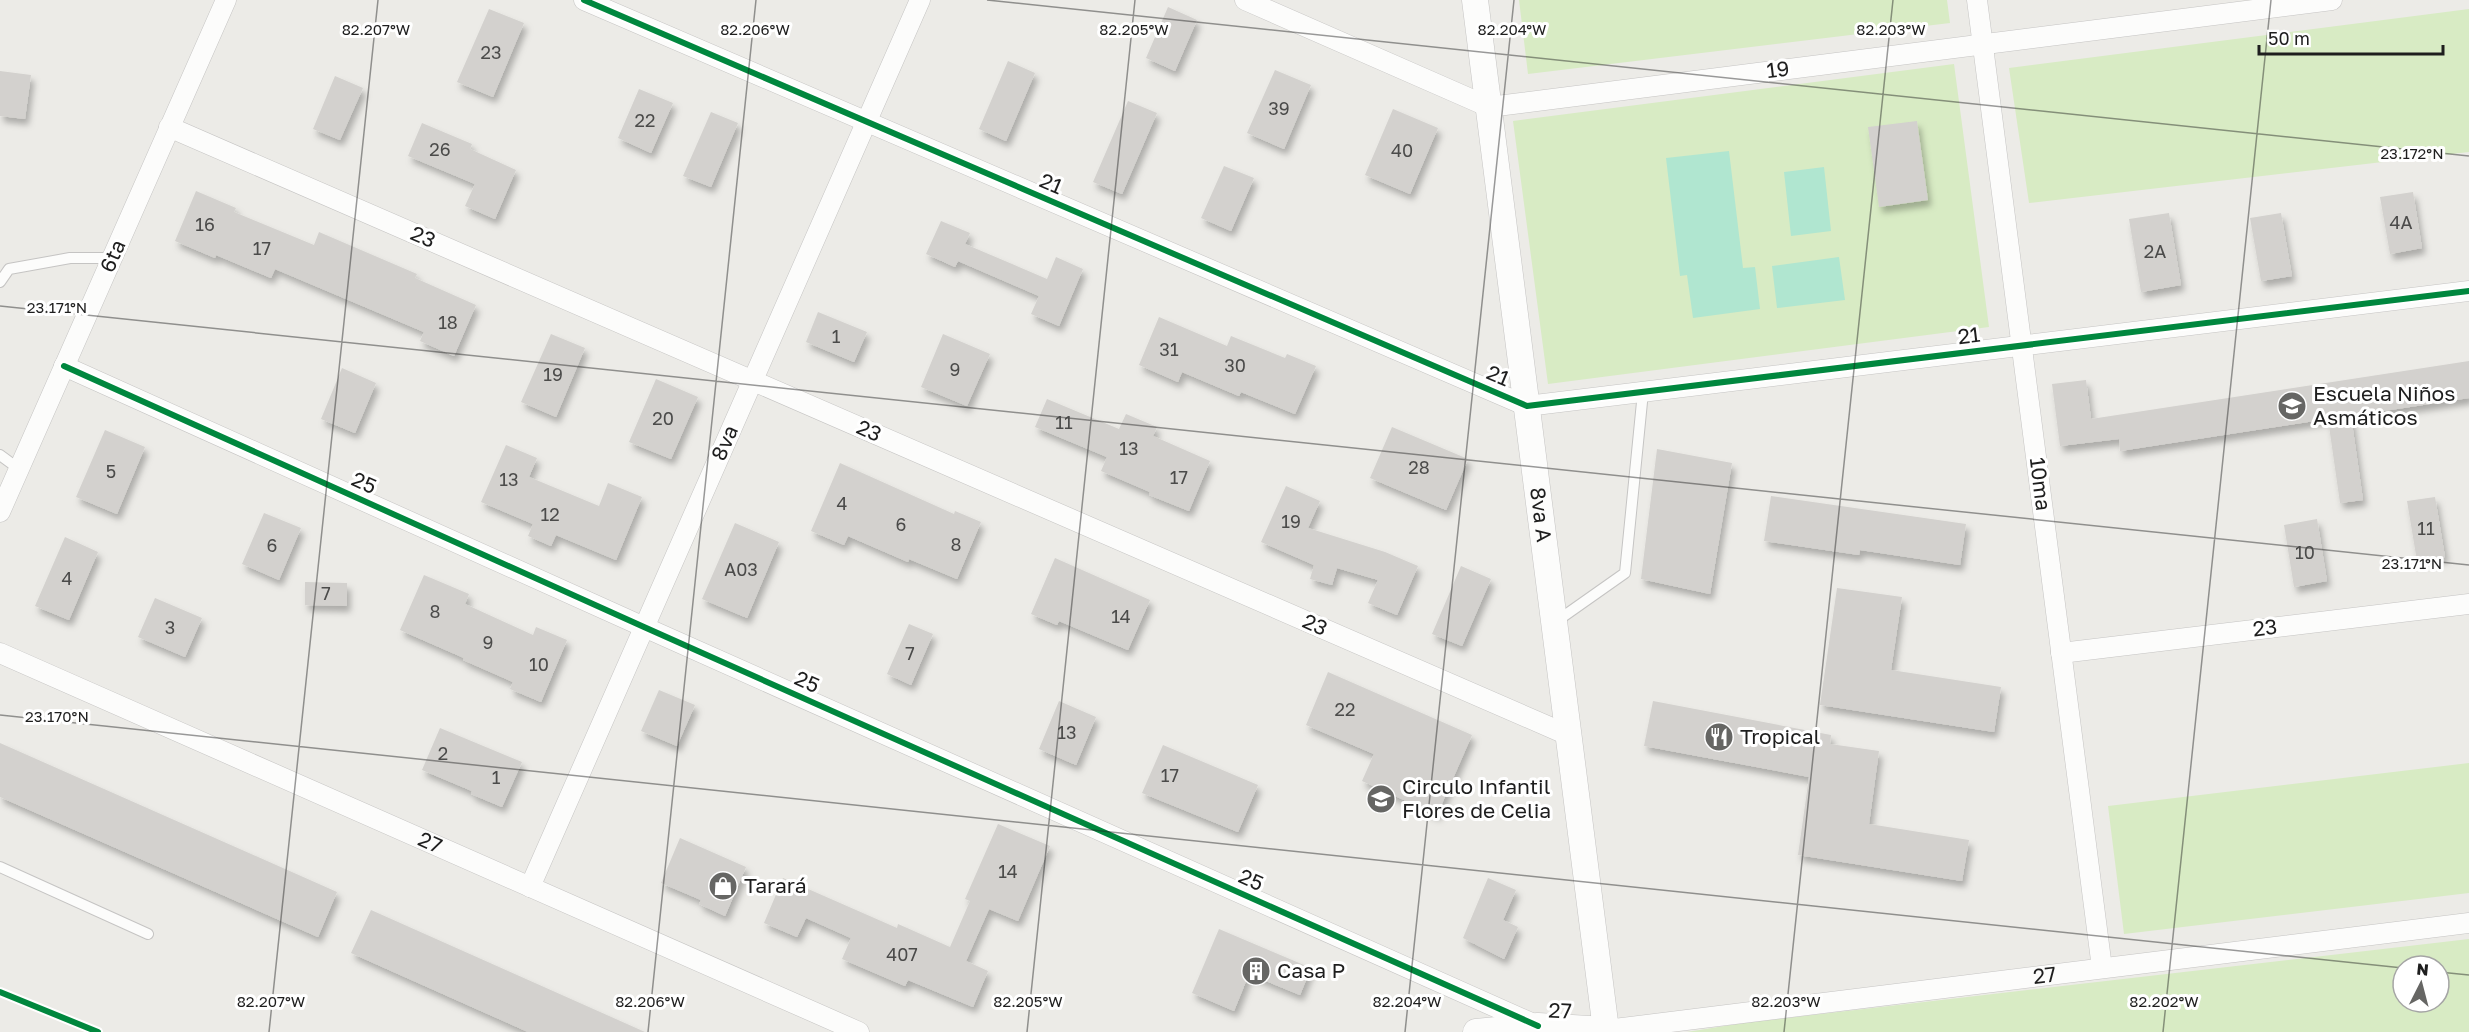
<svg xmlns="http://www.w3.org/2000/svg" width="2469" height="1032" font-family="'Golos Text',sans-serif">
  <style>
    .grass { fill: #d8ebc4; fill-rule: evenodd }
    .pitch { fill: #b0e6d0 }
    .building { fill: #d3d1ce; filter: url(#shadow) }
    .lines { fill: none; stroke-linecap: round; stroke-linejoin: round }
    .service-casing { stroke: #c5c4c3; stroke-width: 12 }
    .minor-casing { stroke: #c5c4c3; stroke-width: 21 }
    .tertiary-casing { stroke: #c5c4c3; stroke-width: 27 }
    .service { stroke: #fcfcfb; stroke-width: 10 }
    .minor { stroke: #fcfcfb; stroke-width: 20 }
    .tertiary { stroke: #fcfcfb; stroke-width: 26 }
    .cycleway-casing { stroke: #fff; stroke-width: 10 }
    .cycleway { stroke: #00873e; stroke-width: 6 }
    .ticks { fill: none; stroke: #1e1e1e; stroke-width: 1.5; stroke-opacity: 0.45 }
    .labels { text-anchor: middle; stroke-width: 6; stroke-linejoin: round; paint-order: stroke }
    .number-label { font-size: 18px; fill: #4b4b4a }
    .street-label { font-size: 21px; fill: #1e1e1e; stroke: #fff }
    .poi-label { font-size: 21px; fill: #1e1e1e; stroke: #fff; text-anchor: start }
    .ticks-label { font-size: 15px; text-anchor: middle; fill: #1e1e1e; stroke: #fff; stroke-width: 6; stroke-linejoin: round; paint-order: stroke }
  </style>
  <defs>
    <filter id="shadow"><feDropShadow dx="3.5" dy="6" stdDeviation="3" flood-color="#0004"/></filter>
  </defs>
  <rect width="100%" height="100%" fill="#ecebe7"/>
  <path class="grass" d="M 1519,0 L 1947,0 L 1950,23 L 1528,74 Z
    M 2469,9 L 2469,152 L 2029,203 L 2009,68 Z
    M 1954,64 L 1989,327 L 1548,384 L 1513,121 Z
    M 2469,763 L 2469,893 L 2124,934 L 2108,806 Z
    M 2469,939 L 2469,1032 L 1687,1032 L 1743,1023 ZM 2403,966 L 2439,966 L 2439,1002 L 2403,1002 Z"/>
  <path class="pitch" d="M 1729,151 L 1743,268 L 1755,267 L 1760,309 L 1693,318 L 1687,275 L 1680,276 L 1666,158 Z
    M 1824,167 L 1831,231 L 1791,236 L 1784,172 Z
    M 1839,257 L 1845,300 L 1777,308 L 1772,266 Z"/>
  <path class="building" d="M 1168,7 L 1197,20 L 1175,71 L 1146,58 Z
    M 489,9 L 524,23 L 493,97 L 457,82 Z
    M 1008,61 L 1035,73 L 1006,141 L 979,129 Z
    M 1275,70 L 1311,85 L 1284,149 L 1247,133 Z
    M 0,71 L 31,75 L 25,119 L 0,116 Z
    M 335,76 L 363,88 L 340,140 L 313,129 Z
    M 639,89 L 673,103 L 651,153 L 618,138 Z
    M 1128,101 L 1157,113 L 1122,194 L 1093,182 Z
    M 1393,109 L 1438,128 L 1410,194 L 1365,175 Z
    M 711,112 L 738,123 L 711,187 L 683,176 Z
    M 1917,121 L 1928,200 L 1879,207 L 1868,127 Z
    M 422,123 L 472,144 L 470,149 L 516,170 L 495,219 L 465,206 L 475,184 L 408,156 Z
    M 1224,166 L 1254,178 L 1231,231 L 1201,218 Z
    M 196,191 L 236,208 L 234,212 L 314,245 L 319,232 L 417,274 L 415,278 L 476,305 L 454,356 L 420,341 L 424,332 L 275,269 L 271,278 L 216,255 L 215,258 L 175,241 Z
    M 2413,192 L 2422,248 L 2390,254 L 2380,197 Z
    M 2169,213 L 2181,285 L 2141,292 L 2129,219 Z
    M 2281,213 L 2292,276 L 2261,281 L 2250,218 Z
    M 941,221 L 970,233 L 965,244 L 1047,279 L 1056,257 L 1083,269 L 1059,326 L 1031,314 L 1039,296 L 958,261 L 955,267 L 926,254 Z
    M 818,312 L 867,332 L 854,362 L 806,342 Z
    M 1159,317 L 1227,346 L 1231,336 L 1285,358 L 1287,354 L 1316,366 L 1295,414 L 1241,392 L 1239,396 L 1182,372 L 1178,382 L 1139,365 Z
    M 551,334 L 585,348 L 556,417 L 521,402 Z
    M 943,334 L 990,354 L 967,406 L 921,387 Z
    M 2469,361 L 2469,398 L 2351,416 L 2363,500 L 2340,503 L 2328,419 L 2120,451 L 2119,439 L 2060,446 L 2052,384 L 2086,380 L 2091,419 Z
    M 342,368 L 376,383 L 355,433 L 321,419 Z
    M 656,379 L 698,397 L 671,459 L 629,442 Z
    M 1047,399 L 1119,429 L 1126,414 L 1157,427 L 1153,436 L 1210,461 L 1189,511 L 1149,495 L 1150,492 L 1101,471 L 1107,457 L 1035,427 Z
    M 1392,427 L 1468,459 L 1446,510 L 1370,478 Z
    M 105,430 L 145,447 L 117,514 L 76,497 Z
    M 506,445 L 537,458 L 529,477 L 599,506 L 608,483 L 642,497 L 616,560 L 556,535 L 551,546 L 528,536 L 533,524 L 481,502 Z
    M 1657,449 L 1732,463 L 1710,594 L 1641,579 Z
    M 840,463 L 954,514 L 955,511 L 981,522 L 957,579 L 909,559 L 908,562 L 848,536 L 844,545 L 811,531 Z
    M 1286,486 L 1320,501 L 1308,528 L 1385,552 L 1418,566 L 1397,615 L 1368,603 L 1378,580 L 1337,568 L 1332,585 L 1310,579 L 1314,565 L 1261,542 Z
    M 1771,496 L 1966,524 L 1960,565 L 1860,550 L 1859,555 L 1764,541 Z
    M 2435,497 L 2445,557 L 2417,561 L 2407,501 Z
    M 264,513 L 301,528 L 279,580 L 242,564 Z
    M 2317,519 L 2327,581 L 2294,587 L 2284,525 Z
    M 735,523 L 779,542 L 747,618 L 702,599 Z
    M 65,537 L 98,552 L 69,620 L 35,606 Z
    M 1055,558 L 1150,600 L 1128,650 L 1059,621 L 1057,625 L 1031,614 Z
    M 1461,566 L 1491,579 L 1462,646 L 1432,634 Z
    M 424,575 L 469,594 L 465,604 L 533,635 L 536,627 L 567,640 L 541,702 L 510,689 L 513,682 L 463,660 L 464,658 L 400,630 Z
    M 305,582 L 347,583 L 347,606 L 305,605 Z
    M 1837,588 L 1902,597 L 1891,670 L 2001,687 L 1994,732 L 1820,705 Z
    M 155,598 L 202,618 L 185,657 L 138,637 Z
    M 909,624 L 933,634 L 911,685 L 887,674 Z
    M 1328,672 L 1472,735 L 1437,815 L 1362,781 L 1374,754 L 1306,725 Z
    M 659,690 L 695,705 L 677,746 L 641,731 Z
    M 1059,701 L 1096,717 L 1076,765 L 1039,749 Z
    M 1653,701 L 1831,735 L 1830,744 L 1879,751 L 1869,824 L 1969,840 L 1962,881 L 1798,855 L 1809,777 L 1644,746 Z
    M 440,728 L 522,762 L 502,807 L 471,794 L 472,791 L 422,770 Z
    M 0,743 L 337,892 L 318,937 L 0,797 Z
    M 1163,745 L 1258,785 L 1238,832 L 1142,793 Z
    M 998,824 L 1050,846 L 1018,921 L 989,909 L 966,961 L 988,971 L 973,1007 L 908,980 L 905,986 L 842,959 L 851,938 L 806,918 L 797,937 L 764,923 L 783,878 L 897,928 L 898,924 L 950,947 L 970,901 L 965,899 Z
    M 680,838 L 746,867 L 725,916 L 699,904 L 701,900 L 661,883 Z
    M 1488,878 L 1516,890 L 1503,920 L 1518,927 L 1504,959 L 1463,938 Z
    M 371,910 L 645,1032 L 528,1032 L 351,953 Z
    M 1219,929 L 1311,968 L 1300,995 L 1249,974 L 1234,1011 L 1192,993 Z"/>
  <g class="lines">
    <g class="service-casing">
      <path id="service" d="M 0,282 L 9,269 L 70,258 L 112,258
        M 0,455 L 19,469
        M 1554,623 L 1625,573 L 1643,392
        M 0,867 L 148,934"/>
    </g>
    <g class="minor-casing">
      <g id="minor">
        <path d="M 584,0 L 1527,406 L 2469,291"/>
        <path d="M 1245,0 L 1489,107 L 2332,0"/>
        <path d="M 1977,0 L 2102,968"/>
        <path d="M 169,127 L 1568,735"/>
        <path d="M 64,366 L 644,627 L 1538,1026"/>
        <path d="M 0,512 L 226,0"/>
        <path id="s1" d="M 0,653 L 859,1032"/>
        <path d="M 2061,653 L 2469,604"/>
        <path d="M 530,887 L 920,0"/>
        <path id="s2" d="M 1606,1032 L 1606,1030 L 2469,923"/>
      </g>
    </g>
    <g class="tertiary-casing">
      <g id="tertiary">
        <path id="s3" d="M 1475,0 L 1606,1030 L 1538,1026 L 1476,1032"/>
      </g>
    </g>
    <use href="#service" class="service"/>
    <use href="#minor" class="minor"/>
    <use href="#tertiary" class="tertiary"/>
    <g class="cycleway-casing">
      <path id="cycleway" d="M 584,0 L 1527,406 L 2469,291
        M 64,366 L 644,627 L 1538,1026
        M 0,992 L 98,1032"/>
    </g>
    <use href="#cycleway" class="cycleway"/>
  </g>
  <path class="ticks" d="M 987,0 L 2469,156M 0,306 L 2469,565M 0,715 L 2403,968M 2439,972 L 2469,975M 269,1032 L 378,0M 648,1032 L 756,0M 1027,1032 L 1135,0M 1405,1032 L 1514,0M 1784,1032 L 1893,0M 2163,1032 L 2271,0"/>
  <defs>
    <g id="school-disc" transform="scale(1.5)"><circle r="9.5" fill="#666664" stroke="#fff"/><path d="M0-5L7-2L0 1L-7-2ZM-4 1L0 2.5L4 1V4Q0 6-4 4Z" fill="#fff"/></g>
    <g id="restaurant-disc" transform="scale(1.5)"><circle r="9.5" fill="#666664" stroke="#fff"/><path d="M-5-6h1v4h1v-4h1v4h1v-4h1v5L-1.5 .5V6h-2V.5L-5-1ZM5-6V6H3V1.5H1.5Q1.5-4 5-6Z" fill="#fff"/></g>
    <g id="shop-disc" transform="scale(1.5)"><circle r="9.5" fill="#666664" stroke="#fff"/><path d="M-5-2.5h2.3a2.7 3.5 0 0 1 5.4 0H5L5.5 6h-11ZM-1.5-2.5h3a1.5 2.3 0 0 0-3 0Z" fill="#fff"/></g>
    <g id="building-disc" transform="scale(1.5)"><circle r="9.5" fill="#666664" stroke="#fff"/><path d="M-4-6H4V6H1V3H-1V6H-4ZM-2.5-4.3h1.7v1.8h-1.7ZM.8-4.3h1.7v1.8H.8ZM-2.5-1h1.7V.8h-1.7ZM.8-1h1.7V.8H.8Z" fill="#fff"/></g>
  </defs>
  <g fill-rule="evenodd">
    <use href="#school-disc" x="2292" y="406"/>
    <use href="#restaurant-disc" x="1719" y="737"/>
    <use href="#school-disc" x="1381" y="799"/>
    <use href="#shop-disc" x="723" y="886"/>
    <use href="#building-disc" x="1256" y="971"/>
  </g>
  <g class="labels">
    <g class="number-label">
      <text x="491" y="59">23</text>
      <text x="1279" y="115">39</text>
      <text x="645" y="127">22</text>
      <text x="440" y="156">26</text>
      <text x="1402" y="157">40</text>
      <text x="2401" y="229">4A</text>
      <text x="205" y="231">16</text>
      <text x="262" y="255">17</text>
      <text x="2155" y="258">2A</text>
      <text x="448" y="329">18</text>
      <text x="836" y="343">1</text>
      <text x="1169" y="356">31</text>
      <text x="1235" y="372">30</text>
      <text x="955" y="376">9</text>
      <text x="553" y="381">19</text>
      <text x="663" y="425">20</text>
      <text x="1064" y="429">11</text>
      <text x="1129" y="455">13</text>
      <text x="1419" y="474">28</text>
      <text x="111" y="478">5</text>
      <text x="1179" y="484">17</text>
      <text x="509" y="486">13</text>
      <text x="842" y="510">4</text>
      <text x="550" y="521">12</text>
      <text x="1291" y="528">19</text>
      <text x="901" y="531">6</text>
      <text x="2426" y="535">11</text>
      <text x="956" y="551">8</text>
      <text x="272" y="552">6</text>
      <text x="2305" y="559">10</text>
      <text x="741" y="576">A03</text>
      <text x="67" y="585">4</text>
      <text x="326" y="600">7</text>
      <text x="435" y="618">8</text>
      <text x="1121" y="623">14</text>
      <text x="170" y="634">3</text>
      <text x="488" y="649">9</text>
      <text x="910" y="660">7</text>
      <text x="539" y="671">10</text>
      <text x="1345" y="716">22</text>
      <text x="1067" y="739">13</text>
      <text x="443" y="760">2</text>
      <text x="1170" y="782">17</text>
      <text x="496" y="784">1</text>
      <text x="1008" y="878">14</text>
      <text x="902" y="961">407</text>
    </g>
    <g class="street-label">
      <text transform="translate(1778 70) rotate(-7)" y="7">19</text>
      <text transform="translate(1051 184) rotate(23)" y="7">21</text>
      <text transform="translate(423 237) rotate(23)" y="7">23</text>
      <text transform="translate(113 256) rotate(-66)" y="7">6ta</text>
      <text transform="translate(1969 336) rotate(-7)" y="7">21</text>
      <text transform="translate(1498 376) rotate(23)" y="7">21</text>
      <text transform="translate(869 431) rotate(24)" y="7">23</text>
      <text transform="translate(725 443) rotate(-66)" y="7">8va</text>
      <text transform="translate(364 483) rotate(24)" y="7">25</text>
      <text transform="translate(2040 484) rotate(83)" y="7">10ma</text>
      <text dy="7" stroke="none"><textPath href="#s3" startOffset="519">8va A</textPath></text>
      <text transform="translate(1315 625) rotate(24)" y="7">23</text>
      <text transform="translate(2265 628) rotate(-7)" y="7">23</text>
      <text transform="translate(807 682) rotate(24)" y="7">25</text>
      <text dy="7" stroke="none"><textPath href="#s1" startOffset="470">27</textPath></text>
      <text transform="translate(1251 880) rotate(24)" y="7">25</text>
      <text dy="7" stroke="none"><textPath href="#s2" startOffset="444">27</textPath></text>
      <text transform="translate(1560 1011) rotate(3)" y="7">27</text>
    </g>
    <g class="poi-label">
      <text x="2313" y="401">Escuela Niños<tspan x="2313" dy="24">Asmáticos</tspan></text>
      <text x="1740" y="744">Tropical</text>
      <text x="1402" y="794">Circulo Infantil<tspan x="1402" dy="24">Flores de Celia</tspan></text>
      <text x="744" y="893">Tarará</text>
      <text x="1277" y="978">Casa P</text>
    </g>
  </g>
  <g class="ticks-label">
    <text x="376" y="35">82.207°W</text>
    <text x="755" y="35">82.206°W</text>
    <text x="1134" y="35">82.205°W</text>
    <text x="1512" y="35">82.204°W</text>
    <text x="1891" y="35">82.203°W</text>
    <text x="2412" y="159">23.172°N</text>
    <text x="57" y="313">23.171°N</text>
    <text x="2412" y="569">23.171°N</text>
    <text x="57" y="722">23.170°N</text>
    <text x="271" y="1007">82.207°W</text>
    <text x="650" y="1007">82.206°W</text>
    <text x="1028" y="1007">82.205°W</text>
    <text x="1407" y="1007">82.204°W</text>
    <text x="1786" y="1007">82.203°W</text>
    <text x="2164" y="1007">82.202°W</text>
  </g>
  <g transform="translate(2421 984) rotate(6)"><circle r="28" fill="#ffffff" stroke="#a5a5a5" stroke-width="1.5"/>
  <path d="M0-4.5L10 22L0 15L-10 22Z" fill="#666664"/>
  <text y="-9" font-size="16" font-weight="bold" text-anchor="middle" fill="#1e1e1e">N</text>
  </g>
  <path d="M2259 45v9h184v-9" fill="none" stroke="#1e1e1e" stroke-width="3"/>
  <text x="2268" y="45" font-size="18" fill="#1e1e1e" stroke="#ffffff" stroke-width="4.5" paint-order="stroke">50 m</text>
</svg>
